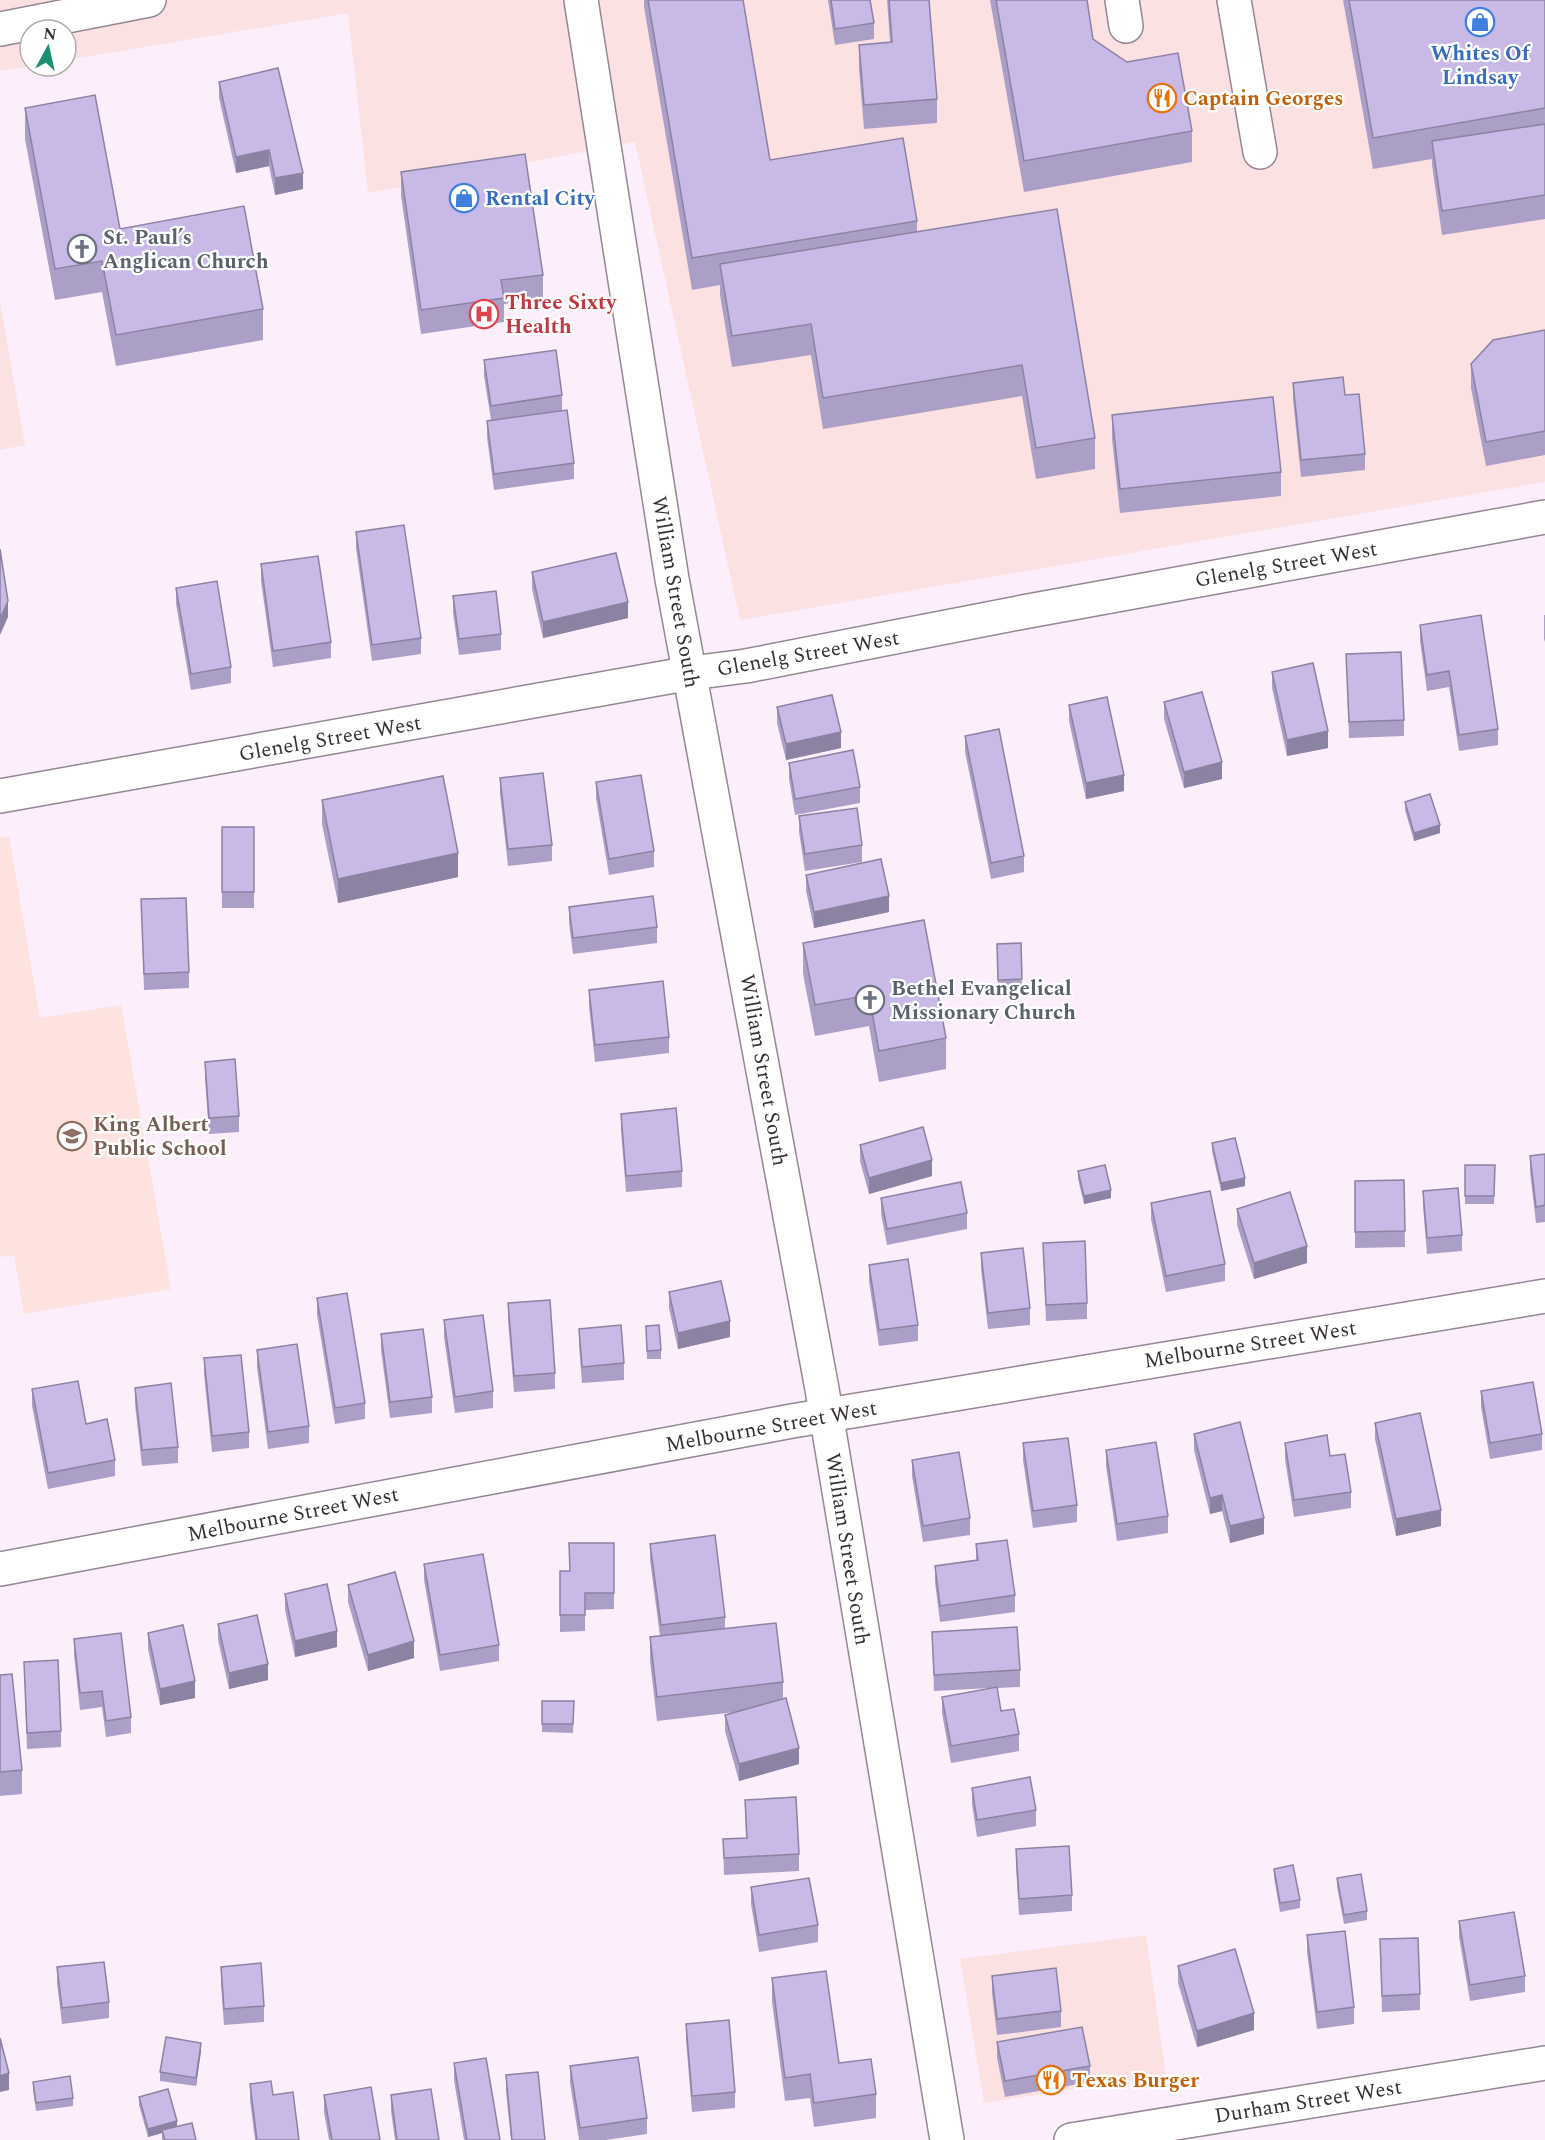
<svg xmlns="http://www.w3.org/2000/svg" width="1545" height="2140" font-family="Spectral,serif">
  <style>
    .commercial { fill: #fce1e3 }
    .education { fill: #fde2df }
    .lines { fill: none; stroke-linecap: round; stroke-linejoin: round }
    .minor-casing { stroke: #948794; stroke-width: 36 }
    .minor { stroke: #fff; stroke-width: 33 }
    .wall { fill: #ac9fc7 }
    .shaded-wall { fill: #8c82a2 }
    .building { fill: #c8b9e7; stroke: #8c82a2; stroke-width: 1.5 }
    .labels { text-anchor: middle; stroke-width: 4.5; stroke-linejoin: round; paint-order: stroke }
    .shop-label { font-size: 21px; font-weight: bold; fill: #366cbe; stroke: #fff }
    .food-label { font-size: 21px; font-weight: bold; fill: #c56008; stroke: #fff; text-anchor: start }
    .worship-label { font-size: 21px; font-weight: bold; fill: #5b616d; stroke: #fff; text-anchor: start }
    .health-label { font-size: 21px; font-weight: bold; fill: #be3a42; stroke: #fff; text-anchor: start }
    .street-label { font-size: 21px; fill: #363035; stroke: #fff }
    .education-label { font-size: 21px; font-weight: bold; fill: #785e54; stroke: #fff; text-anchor: start }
  </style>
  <rect width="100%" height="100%" fill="#fceefb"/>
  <path class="commercial" d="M 0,0 L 1545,0 L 1545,482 L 740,620 L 635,142 L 368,193 L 348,13 L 66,60 L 66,30 L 30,30 L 30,66 L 0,71 Z
    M 0,302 L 25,445 L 0,450 Z
    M 1146,1935 L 1166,2075 L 984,2103 L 960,1959 Z"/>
  <path class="education" d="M 9,836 L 40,1018 L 121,1005 L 171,1289 L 24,1314 L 14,1255 L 0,1257 L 0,838 Z"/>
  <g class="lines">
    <g class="minor-casing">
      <path id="minor" d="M 581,0 L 672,579 L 822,1389 L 947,2140
        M 1122,0 L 1126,26
        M 1234,0 L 1260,152
        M 0,29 L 149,0
        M 0,796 L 691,673 L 746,666 L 1023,612 L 1545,517
        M 0,1569 L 792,1421 L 1545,1296
        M 1071,2140 L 1545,2063"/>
    </g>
    <use href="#minor" class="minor"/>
  </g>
  <path class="wall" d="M 644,0 L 743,0 L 770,160 L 917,221 L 917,232 L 1095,438 L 1095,469 L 1036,479 L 1022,396 L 823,429 L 811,355 L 732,367 L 720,295 L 720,285 L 692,290 L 644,7 Z
    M 828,0 L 870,0 L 874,23 L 874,39 L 835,45 Z
    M 887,0 L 929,0 L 937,99 L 937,123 L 864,129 L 859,69 L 859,45 L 890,42 Z
    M 990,0 L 1087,0 L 1093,39 L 1192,131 L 1192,162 L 1024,192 Z
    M 1343,0 L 1545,0 L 1545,219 L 1442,235 L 1432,165 L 1432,159 L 1373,169 Z
    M 219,82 L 303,189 L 275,195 L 269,166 L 236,173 L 219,98 Z
    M 25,108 L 120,229 L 263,309 L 263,340 L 116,366 L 102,292 L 55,300 L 25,139 Z
    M 401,172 L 543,275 L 543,299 L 504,304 L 504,322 L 421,334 L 401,196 Z
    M 1545,330 L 1545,455 L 1486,466 L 1471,388 L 1471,364 Z
    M 484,360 L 562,395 L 562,410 L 574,463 L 574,479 L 494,490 L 487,437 L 487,421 L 491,420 L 484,376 Z
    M 1293,383 L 1345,395 L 1365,454 L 1365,470 L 1301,477 L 1293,399 Z
    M 1112,415 L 1281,472 L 1281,496 L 1120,513 L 1112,439 Z
    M 356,532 L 421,638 L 421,654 L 372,661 L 356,548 Z
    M 261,564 L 331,642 L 331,658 L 273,667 L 261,581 Z
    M 532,572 L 628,618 L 543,638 L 532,589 Z
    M 176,588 L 231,667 L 231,683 L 191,690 L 176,604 Z
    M 453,596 L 501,634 L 501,650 L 459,655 L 453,613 Z
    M 1544,615 L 1545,615 L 1545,642 L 1544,639 Z
    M 1420,625 L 1498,729 L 1498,745 L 1459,751 L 1449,687 L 1427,691 L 1420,641 Z
    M 1346,654 L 1404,720 L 1404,736 L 1349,738 Z
    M 1272,672 L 1328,748 L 1287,756 L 1272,688 Z
    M 1164,702 L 1222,779 L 1184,788 L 1164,719 Z
    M 1069,705 L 1124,791 L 1086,799 L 1069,721 Z
    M 777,707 L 841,748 L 786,760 L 777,723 Z
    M 965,736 L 1024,856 L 1024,872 L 991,879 L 965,752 Z
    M 789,763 L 860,787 L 860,803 L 795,815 L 789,779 Z
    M 500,778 L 552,845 L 552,861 L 508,866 L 500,794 Z
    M 596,782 L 654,851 L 654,867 L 609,875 L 596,798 Z
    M 322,800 L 458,877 L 338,903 L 322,824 Z
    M 1405,802 L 1440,833 L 1414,841 L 1405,810 Z
    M 799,816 L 862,845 L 862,862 L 805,871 L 799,832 Z
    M 222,827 L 254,827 L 254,908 L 222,908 Z
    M 806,875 L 889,912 L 814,928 L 806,891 Z
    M 141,899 L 189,972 L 189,988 L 144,990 Z
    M 569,907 L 657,927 L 657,943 L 573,954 L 569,923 Z
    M 803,943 L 946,1038 L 946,1069 L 879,1082 L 869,1026 L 815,1036 L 803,974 Z
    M 1021,943 L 1022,987 L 998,988 L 997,944 Z
    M 589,990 L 669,1037 L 669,1053 L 595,1062 L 589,1006 Z
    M 205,1062 L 239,1116 L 239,1132 L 209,1134 L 205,1078 Z
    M 621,1114 L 682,1171 L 682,1187 L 626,1192 L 621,1130 Z
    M 1212,1143 L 1245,1186 L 1221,1191 L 1212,1151 Z
    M 860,1145 L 932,1176 L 869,1194 L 860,1161 Z
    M 1545,1154 L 1545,1222 L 1536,1223 L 1530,1172 L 1530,1156 Z
    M 1465,1165 L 1495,1165 L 1494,1204 L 1465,1204 Z
    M 1078,1171 L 1111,1198 L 1084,1204 L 1078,1179 Z
    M 1404,1180 L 1405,1247 L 1355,1248 L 1355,1181 Z
    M 1423,1191 L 1462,1235 L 1462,1251 L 1427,1254 L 1423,1207 Z
    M 881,1198 L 967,1213 L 967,1229 L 887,1245 L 881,1214 Z
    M 1151,1203 L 1225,1264 L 1225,1281 L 1166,1292 L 1151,1219 Z
    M 1237,1209 L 1307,1263 L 1254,1279 L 1237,1225 Z
    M 1043,1243 L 1087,1303 L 1087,1319 L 1046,1321 Z
    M 981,1253 L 1030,1308 L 1030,1325 L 988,1329 L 981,1269 Z
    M 869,1265 L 918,1325 L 918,1341 L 879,1346 L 869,1282 Z
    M 669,1292 L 730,1337 L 678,1349 L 669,1308 Z
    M 317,1298 L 365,1403 L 365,1419 L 335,1424 L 317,1315 Z
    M 508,1303 L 555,1373 L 555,1389 L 514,1392 L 508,1320 Z
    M 444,1320 L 493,1391 L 493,1408 L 455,1413 L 444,1337 Z
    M 646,1326 L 661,1350 L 661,1359 L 647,1359 Z
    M 579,1329 L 624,1363 L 624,1380 L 582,1383 L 579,1345 Z
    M 381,1334 L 432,1397 L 432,1413 L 390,1418 L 381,1350 Z
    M 257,1350 L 309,1426 L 309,1443 L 268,1449 L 257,1367 Z
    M 204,1358 L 249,1432 L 249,1448 L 212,1452 L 204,1374 Z
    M 135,1388 L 178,1447 L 178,1463 L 142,1466 L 135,1404 Z
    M 32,1389 L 86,1424 L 115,1460 L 115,1476 L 48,1489 L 32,1406 Z
    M 1481,1391 L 1542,1434 L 1542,1450 L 1490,1459 L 1481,1407 Z
    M 1375,1423 L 1441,1526 L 1396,1536 L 1375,1439 Z
    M 1194,1434 L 1264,1534 L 1230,1543 L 1222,1511 L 1210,1514 L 1194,1450 Z
    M 1023,1443 L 1077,1505 L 1077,1522 L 1033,1528 L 1023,1460 Z
    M 1285,1443 L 1330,1456 L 1351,1492 L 1351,1508 L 1294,1517 L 1285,1459 Z
    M 1106,1450 L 1168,1516 L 1168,1533 L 1117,1541 L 1106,1466 Z
    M 912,1460 L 970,1518 L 970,1535 L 923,1542 L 912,1476 Z
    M 614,1543 L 614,1609 L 585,1610 L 585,1631 L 560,1632 L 560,1571 L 569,1571 Z
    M 650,1544 L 725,1617 L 725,1629 L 783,1682 L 783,1699 L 799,1764 L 739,1781 L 725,1731 L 725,1715 L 736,1712 L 657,1721 L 650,1661 L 650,1637 L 660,1636 L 650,1560 Z
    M 976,1544 L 1015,1595 L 1015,1612 L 940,1622 L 935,1582 L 935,1566 L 976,1560 Z
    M 424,1564 L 499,1645 L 499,1661 L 440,1671 L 424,1580 Z
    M 348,1585 L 414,1658 L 368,1671 L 348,1602 Z
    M 285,1594 L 337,1647 L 295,1657 L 285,1610 Z
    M 218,1624 L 268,1680 L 229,1689 L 218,1640 Z
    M 932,1632 L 1020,1670 L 1020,1687 L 997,1688 L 1001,1711 L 1019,1734 L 1019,1751 L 951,1763 L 942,1713 L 942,1697 L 991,1688 L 934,1691 Z
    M 148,1633 L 195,1698 L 160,1705 L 148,1649 Z
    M 74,1639 L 131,1717 L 131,1733 L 106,1737 L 102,1707 L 80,1710 L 74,1655 Z
    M 24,1662 L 61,1731 L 61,1747 L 27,1749 Z
    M 0,1675 L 22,1770 L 22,1794 L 0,1796 Z
    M 542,1701 L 574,1701 L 573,1733 L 542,1732 Z
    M 972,1788 L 1036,1810 L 1036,1826 L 977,1837 L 972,1804 Z
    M 745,1800 L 799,1854 L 799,1871 L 724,1875 L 723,1839 L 746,1838 Z
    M 1016,1849 L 1072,1895 L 1072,1911 L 1019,1915 L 1016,1866 Z
    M 1274,1869 L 1300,1900 L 1300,1908 L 1280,1912 L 1274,1877 Z
    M 1337,1878 L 1367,1911 L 1367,1920 L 1344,1924 L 1337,1886 Z
    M 751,1887 L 818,1925 L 818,1942 L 759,1952 L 751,1904 Z
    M 1459,1921 L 1525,1976 L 1525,1992 L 1470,2001 L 1459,1937 Z
    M 1307,1935 L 1354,2007 L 1354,2024 L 1317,2029 L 1307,1952 Z
    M 1380,1939 L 1420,1994 L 1420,2010 L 1382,2012 Z
    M 1178,1966 L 1254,2030 L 1197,2047 L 1178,1983 Z
    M 57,1967 L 109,2002 L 109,2018 L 62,2024 L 57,1983 Z
    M 221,1967 L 264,2006 L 264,2022 L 224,2025 L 221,1983 Z
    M 992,1976 L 1061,2011 L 1061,2027 L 997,2035 L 992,1993 Z
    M 772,1978 L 839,2063 L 876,2094 L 876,2118 L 814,2127 L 810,2098 L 785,2101 L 772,2002 Z
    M 686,2024 L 735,2092 L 735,2108 L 692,2112 L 686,2040 Z
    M 997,2042 L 1090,2066 L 1090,2082 L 1005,2097 L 997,2058 Z
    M 201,2051 L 196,2086 L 160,2081 L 160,2072 Z
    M 454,2063 L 500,2140 L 464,2140 L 454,2080 Z
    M 570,2066 L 647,2118 L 647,2134 L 606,2140 L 579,2140 L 570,2083 Z
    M 506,2075 L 545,2140 L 511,2140 L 506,2091 Z
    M 33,2082 L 73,2098 L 73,2106 L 36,2111 L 33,2090 Z
    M 250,2084 L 273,2095 L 299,2140 L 255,2140 L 250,2100 Z
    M 324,2095 L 380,2140 L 329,2140 L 324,2112 Z
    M 391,2095 L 439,2140 L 395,2140 L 391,2111 Z
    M 139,2097 L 177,2127 L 196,2140 L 162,2140 L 162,2133 L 148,2137 L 139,2105 Z"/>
  <path class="shaded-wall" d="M 269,150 L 269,166 L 236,173 L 236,157 Z
    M 303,173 L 303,189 L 275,195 L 275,178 Z
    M 8,601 L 8,617 L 0,635 L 0,619 Z
    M 628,602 L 628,618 L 543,638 L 543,622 Z
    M 1328,731 L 1328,748 L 1287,756 L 1287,740 Z
    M 841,732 L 841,748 L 786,760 L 786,744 Z
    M 1222,762 L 1222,779 L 1184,788 L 1184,772 Z
    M 1124,775 L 1124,791 L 1086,799 L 1086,783 Z
    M 1440,825 L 1440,833 L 1414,841 L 1414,833 Z
    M 458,853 L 458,877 L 338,903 L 338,879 Z
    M 889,896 L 889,912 L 814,928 L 814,912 Z
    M 932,1160 L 932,1176 L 869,1194 L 869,1178 Z
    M 1245,1178 L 1245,1186 L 1221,1191 L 1221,1183 Z
    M 1111,1190 L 1111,1198 L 1084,1204 L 1084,1196 Z
    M 1307,1246 L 1307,1263 L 1254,1279 L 1254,1263 Z
    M 730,1321 L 730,1337 L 678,1349 L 678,1333 Z
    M 1222,1495 L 1222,1511 L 1210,1514 L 1210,1498 Z
    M 1441,1510 L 1441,1526 L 1396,1536 L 1396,1519 Z
    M 1264,1518 L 1264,1534 L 1230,1543 L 1230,1526 Z
    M 337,1631 L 337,1647 L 295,1657 L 295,1641 Z
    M 414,1641 L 414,1658 L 368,1671 L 368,1655 Z
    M 268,1664 L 268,1680 L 229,1689 L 229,1673 Z
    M 195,1681 L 195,1698 L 160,1705 L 160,1689 Z
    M 799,1748 L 799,1764 L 739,1781 L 739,1764 Z
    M 1254,2013 L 1254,2030 L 1197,2047 L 1197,2031 Z
    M 201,2043 L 201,2051 L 196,2086 L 196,2078 Z
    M 9,2073 L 9,2090 L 0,2092 L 0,2076 Z
    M 177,2121 L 177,2129 L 162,2130 L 162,2133 L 148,2137 L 148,2129 Z"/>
  <path class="building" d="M 648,0 L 743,0 L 770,160 L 903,138 L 917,221 L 692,258 Z
    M 831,0 L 870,0 L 874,23 L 835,29 Z
    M 889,0 L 929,0 L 937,99 L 864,105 L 859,45 L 892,42 Z
    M 996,0 L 1087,0 L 1093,39 L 1127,62 L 1178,53 L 1192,131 L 1024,161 Z
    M 1349,0 L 1545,0 L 1545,108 L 1373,138 Z
    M 278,68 L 303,173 L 275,178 L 269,150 L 236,157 L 219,82 Z
    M 95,95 L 120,229 L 244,206 L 263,309 L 116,335 L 102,261 L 55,269 L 25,108 Z
    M 1545,124 L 1545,195 L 1442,211 L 1432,141 Z
    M 525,154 L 543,275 L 501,280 L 504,298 L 421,310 L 401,172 Z
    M 1057,209 L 1095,438 L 1036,448 L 1022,365 L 823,398 L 811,324 L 732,336 L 720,264 Z
    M 1545,330 L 1545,431 L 1486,442 L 1471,364 L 1493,340 Z
    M 556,350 L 562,395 L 491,406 L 484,360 Z
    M 1343,377 L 1345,395 L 1359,394 L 1365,454 L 1301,460 L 1293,383 Z
    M 1273,397 L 1281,472 L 1120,489 L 1112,415 Z
    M 567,410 L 574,463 L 494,474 L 487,421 Z
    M 404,525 L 421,638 L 372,645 L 356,532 Z
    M 0,549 L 8,601 L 0,619 Z
    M 616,553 L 628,602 L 543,622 L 532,572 Z
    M 318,556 L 331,642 L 273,651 L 261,564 Z
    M 217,581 L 231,667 L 191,674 L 176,588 Z
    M 496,591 L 501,634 L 459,639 L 453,596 Z
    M 1481,615 L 1498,729 L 1459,735 L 1449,671 L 1427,675 L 1420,625 Z
    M 1401,652 L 1404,720 L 1349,722 L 1346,654 Z
    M 1313,663 L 1328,731 L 1287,740 L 1272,672 Z
    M 1202,692 L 1222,762 L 1184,772 L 1164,702 Z
    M 832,695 L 841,732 L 786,744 L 777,707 Z
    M 1107,697 L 1124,775 L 1086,783 L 1069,705 Z
    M 999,729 L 1024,856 L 991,863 L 965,736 Z
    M 853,750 L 860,787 L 795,799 L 789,763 Z
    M 543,773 L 552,845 L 508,849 L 500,778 Z
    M 641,775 L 654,851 L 609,859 L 596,782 Z
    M 443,776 L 458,853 L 338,879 L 322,800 Z
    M 1430,794 L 1440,825 L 1414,833 L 1405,802 Z
    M 857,808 L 862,845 L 805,854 L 799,816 Z
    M 222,827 L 254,827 L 254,892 L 222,892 Z
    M 881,859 L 889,896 L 814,912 L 806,875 Z
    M 653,896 L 657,927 L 573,938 L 569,907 Z
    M 186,898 L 189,972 L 144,974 L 141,899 Z
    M 924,920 L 946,1038 L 879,1051 L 869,995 L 815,1005 L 803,943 Z
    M 1021,943 L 1022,979 L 998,980 L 997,944 Z
    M 663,981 L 669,1037 L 595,1045 L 589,990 Z
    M 235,1059 L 239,1116 L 209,1118 L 205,1062 Z
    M 676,1108 L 682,1171 L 626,1176 L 621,1114 Z
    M 923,1127 L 932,1160 L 869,1178 L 860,1145 Z
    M 1235,1138 L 1245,1178 L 1221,1183 L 1212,1143 Z
    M 1545,1154 L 1545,1205 L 1536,1207 L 1530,1156 Z
    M 1105,1165 L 1111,1190 L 1084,1196 L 1078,1171 Z
    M 1465,1165 L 1495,1165 L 1494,1196 L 1465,1196 Z
    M 1404,1180 L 1405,1231 L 1355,1232 L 1355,1181 Z
    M 961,1182 L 967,1213 L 887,1229 L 881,1198 Z
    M 1458,1188 L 1462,1235 L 1427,1238 L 1423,1191 Z
    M 1210,1191 L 1225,1264 L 1166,1276 L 1151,1203 Z
    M 1290,1192 L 1307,1246 L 1254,1263 L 1237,1209 Z
    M 1085,1241 L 1087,1303 L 1046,1305 L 1043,1243 Z
    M 1023,1248 L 1030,1308 L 988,1313 L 981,1253 Z
    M 908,1259 L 918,1325 L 879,1330 L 869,1265 Z
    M 721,1281 L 730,1321 L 678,1333 L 669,1292 Z
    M 347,1293 L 365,1403 L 335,1408 L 317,1298 Z
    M 550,1300 L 555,1373 L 514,1376 L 508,1303 Z
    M 483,1315 L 493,1391 L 455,1397 L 444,1320 Z
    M 621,1325 L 624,1363 L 582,1367 L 579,1329 Z
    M 659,1325 L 661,1350 L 647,1351 L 646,1326 Z
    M 423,1329 L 432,1397 L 390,1402 L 381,1334 Z
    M 297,1344 L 309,1426 L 268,1432 L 257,1350 Z
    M 241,1355 L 249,1432 L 212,1436 L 204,1358 Z
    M 78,1381 L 86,1424 L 107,1419 L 115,1460 L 48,1473 L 32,1389 Z
    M 1533,1382 L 1542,1434 L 1490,1443 L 1481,1391 Z
    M 171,1383 L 178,1447 L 142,1450 L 135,1388 Z
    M 1420,1413 L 1441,1510 L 1396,1519 L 1375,1423 Z
    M 1240,1422 L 1264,1518 L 1230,1526 L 1222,1495 L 1210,1498 L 1194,1434 Z
    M 1327,1435 L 1330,1456 L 1345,1454 L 1351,1492 L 1294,1500 L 1285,1443 Z
    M 1068,1438 L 1077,1505 L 1033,1511 L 1023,1443 Z
    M 1156,1442 L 1168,1516 L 1117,1524 L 1106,1450 Z
    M 959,1452 L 970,1518 L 923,1526 L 912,1460 Z
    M 715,1535 L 725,1617 L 661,1625 L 650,1544 Z
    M 1007,1540 L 1015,1595 L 940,1606 L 935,1566 L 978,1560 L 976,1544 Z
    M 569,1543 L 614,1543 L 614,1593 L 585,1593 L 585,1615 L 560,1615 L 560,1571 L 570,1571 Z
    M 483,1554 L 499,1645 L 440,1655 L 424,1564 Z
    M 395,1572 L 414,1641 L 368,1655 L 348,1585 Z
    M 327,1584 L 337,1631 L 295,1641 L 285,1594 Z
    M 257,1615 L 268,1664 L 229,1673 L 218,1624 Z
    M 776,1623 L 783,1682 L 657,1697 L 650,1637 Z
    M 183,1625 L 195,1681 L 160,1689 L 148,1633 Z
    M 1017,1627 L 1020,1670 L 934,1675 L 932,1632 Z
    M 121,1633 L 131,1717 L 106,1721 L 102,1691 L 80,1693 L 74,1639 Z
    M 58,1660 L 61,1731 L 27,1733 L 24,1662 Z
    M 12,1674 L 22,1770 L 0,1772 L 0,1675 Z
    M 997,1687 L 1001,1711 L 1014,1709 L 1019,1734 L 951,1746 L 942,1697 Z
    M 786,1698 L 799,1748 L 739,1764 L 725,1715 Z
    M 542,1701 L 574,1701 L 573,1724 L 542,1724 Z
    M 1030,1777 L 1036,1810 L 977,1820 L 972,1788 Z
    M 796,1797 L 799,1854 L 724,1858 L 723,1839 L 747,1838 L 745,1800 Z
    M 1069,1846 L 1072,1895 L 1019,1899 L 1016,1849 Z
    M 1293,1865 L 1300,1900 L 1280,1903 L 1274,1869 Z
    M 1361,1874 L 1367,1911 L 1344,1915 L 1337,1878 Z
    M 809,1878 L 818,1925 L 759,1935 L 751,1887 Z
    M 1514,1912 L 1525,1976 L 1470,1985 L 1459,1921 Z
    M 1345,1931 L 1354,2007 L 1317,2012 L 1307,1935 Z
    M 1418,1938 L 1420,1994 L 1382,1996 L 1380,1939 Z
    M 1235,1949 L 1254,2013 L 1197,2031 L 1178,1966 Z
    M 104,1962 L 109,2002 L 62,2008 L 57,1967 Z
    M 261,1963 L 264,2006 L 224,2009 L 221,1967 Z
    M 1056,1968 L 1061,2011 L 997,2019 L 992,1976 Z
    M 826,1971 L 839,2063 L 871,2059 L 876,2094 L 814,2103 L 810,2074 L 785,2078 L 772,1978 Z
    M 729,2020 L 735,2092 L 692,2096 L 686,2024 Z
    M 1082,2027 L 1090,2066 L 1005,2081 L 997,2042 Z
    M 166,2037 L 201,2043 L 196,2078 L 160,2072 Z
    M 0,2038 L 9,2073 L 0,2076 Z
    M 638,2057 L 647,2118 L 580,2128 L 570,2066 Z
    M 486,2058 L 500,2140 L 467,2140 L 454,2063 Z
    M 538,2072 L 545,2140 L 512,2140 L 506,2075 Z
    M 70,2076 L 73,2098 L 36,2103 L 33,2082 Z
    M 271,2081 L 273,2095 L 293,2092 L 299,2140 L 257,2140 L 250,2084 Z
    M 371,2087 L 380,2140 L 332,2140 L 324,2095 Z
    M 168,2089 L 177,2121 L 148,2129 L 139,2097 Z
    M 431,2089 L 439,2140 L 397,2140 L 391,2095 Z
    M 192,2123 L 196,2140 L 165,2140 L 162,2130 Z"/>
  <defs>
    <g id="shop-ring" transform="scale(1.5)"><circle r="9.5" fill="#fff" stroke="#3f7fe0" stroke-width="1.5"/><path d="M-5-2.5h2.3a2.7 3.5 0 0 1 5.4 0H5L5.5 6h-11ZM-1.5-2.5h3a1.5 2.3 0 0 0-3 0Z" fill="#3f7fe0"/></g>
    <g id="restaurant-ring" transform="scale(1.5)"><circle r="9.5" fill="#fff" stroke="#e8710a" stroke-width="1.5"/><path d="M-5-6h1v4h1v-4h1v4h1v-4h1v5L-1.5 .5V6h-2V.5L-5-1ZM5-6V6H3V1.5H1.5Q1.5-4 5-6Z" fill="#e8710a"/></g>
    <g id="church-ring" transform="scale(1.5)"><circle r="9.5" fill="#fff" stroke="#6b7280" stroke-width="1.5"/><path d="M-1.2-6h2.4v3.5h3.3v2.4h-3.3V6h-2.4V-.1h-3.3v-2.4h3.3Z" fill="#6b7280"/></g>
    <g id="hospital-ring" transform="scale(1.5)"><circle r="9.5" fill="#fff" stroke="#e0444e" stroke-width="1.5"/><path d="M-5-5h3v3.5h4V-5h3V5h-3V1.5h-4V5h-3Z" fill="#e0444e"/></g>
    <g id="school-ring" transform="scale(1.5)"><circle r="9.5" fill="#fff" stroke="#8d6e63" stroke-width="1.5"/><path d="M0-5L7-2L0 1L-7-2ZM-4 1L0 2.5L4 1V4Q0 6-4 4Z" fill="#8d6e63"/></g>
  </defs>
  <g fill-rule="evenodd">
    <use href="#shop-ring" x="1480" y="22"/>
    <use href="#restaurant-ring" x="1162" y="98"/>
    <use href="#shop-ring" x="464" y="198"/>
    <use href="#church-ring" x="82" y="249"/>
    <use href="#hospital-ring" x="484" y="314"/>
    <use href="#church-ring" x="870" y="1000"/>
    <use href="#school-ring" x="72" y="1136"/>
    <use href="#restaurant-ring" x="1051" y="2080"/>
  </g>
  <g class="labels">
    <g class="shop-label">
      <text x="1480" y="60">Whites Of<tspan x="1480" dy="24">Lindsay</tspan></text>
      <text x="485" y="205" text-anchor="start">Rental City</text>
    </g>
    <g class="food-label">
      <text x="1183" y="105">Captain Georges</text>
      <text x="1072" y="2087">Texas Burger</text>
    </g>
    <g class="worship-label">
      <text x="103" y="244">St. Paul’s<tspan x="103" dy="24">Anglican Church</tspan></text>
      <text x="891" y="995">Bethel Evangelical<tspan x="891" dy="24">Missionary Church</tspan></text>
    </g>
    <g class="health-label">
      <text x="505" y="309">Three Sixty<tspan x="505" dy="24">Health</tspan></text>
    </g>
    <g class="street-label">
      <text transform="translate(1286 564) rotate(-10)" y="7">Glenelg Street West</text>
      <text transform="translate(676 592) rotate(80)" y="7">William Street South</text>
      <text transform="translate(808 653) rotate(-10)" y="7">Glenelg Street West</text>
      <text transform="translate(330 738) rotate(-10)" y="7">Glenelg Street West</text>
      <text transform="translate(764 1070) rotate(80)" y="7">William Street South</text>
      <text transform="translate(1250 1344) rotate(-9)" y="7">Melbourne Street West</text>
      <text transform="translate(771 1426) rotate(-10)" y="7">Melbourne Street West</text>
      <text transform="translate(293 1514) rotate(-11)" y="7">Melbourne Street West</text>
      <text transform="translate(848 1549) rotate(81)" y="7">William Street South</text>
      <text transform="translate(1308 2101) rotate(-9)" y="7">Durham Street West</text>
    </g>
    <g class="education-label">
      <text x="93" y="1131">King Albert<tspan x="93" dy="24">Public School</tspan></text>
    </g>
  </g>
  <g transform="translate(48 48) rotate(8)"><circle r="28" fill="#ffffff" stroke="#afacae" stroke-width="1.5"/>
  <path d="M0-4.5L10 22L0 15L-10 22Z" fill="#1d9073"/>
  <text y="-9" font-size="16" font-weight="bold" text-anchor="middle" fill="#363035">N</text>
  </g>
</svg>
